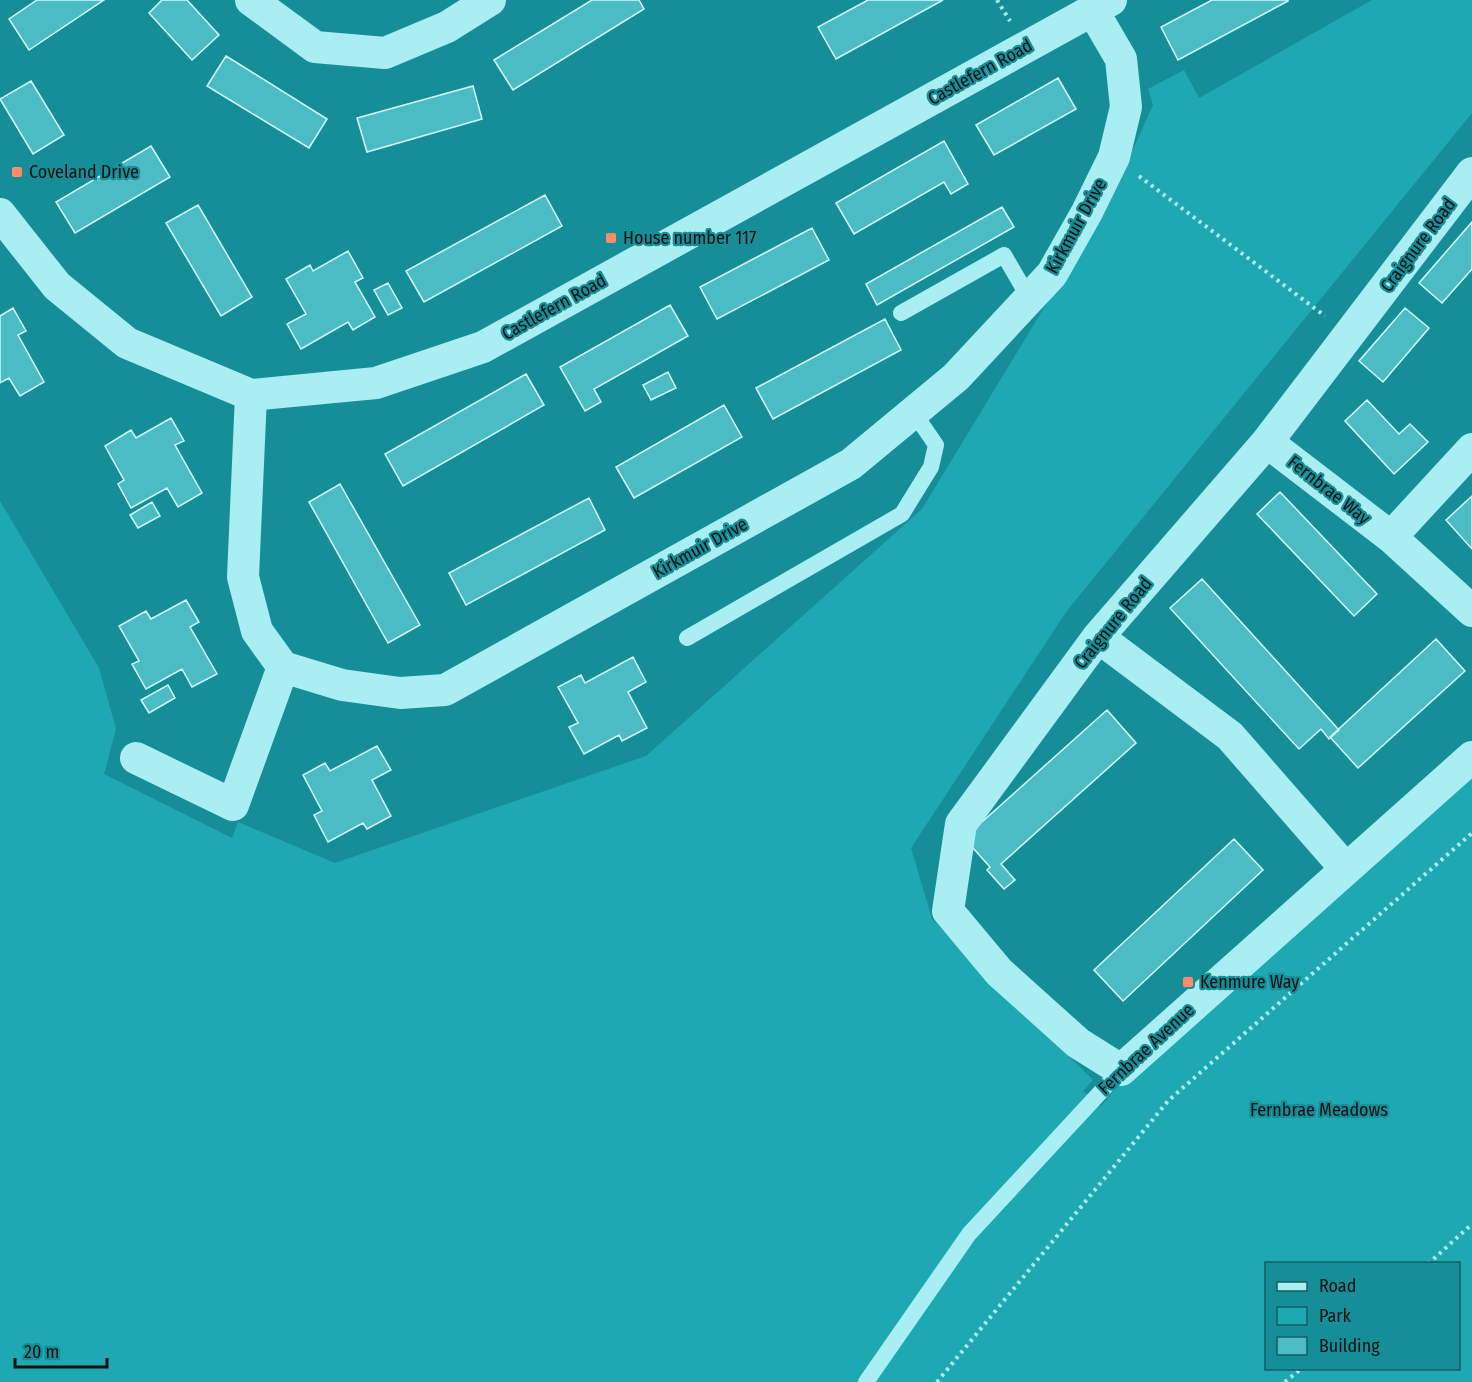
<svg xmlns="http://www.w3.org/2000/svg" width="1472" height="1382" font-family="'Fira Sans Condensed',sans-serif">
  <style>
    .green { fill: #1ea9b2; fill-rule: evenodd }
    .building { fill: #4cbcc4; stroke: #d1fafc; stroke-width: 1.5 }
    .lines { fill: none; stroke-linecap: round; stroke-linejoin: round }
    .path { stroke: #a9eef2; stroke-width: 4; stroke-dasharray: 3 4.5; stroke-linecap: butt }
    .service { stroke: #a9eef2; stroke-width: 16 }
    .minor { stroke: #a9eef2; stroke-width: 32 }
    .poi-dot { fill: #ff8b6a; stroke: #168e98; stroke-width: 2 }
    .labels { text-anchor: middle; stroke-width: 4.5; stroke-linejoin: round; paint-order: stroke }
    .street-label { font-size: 18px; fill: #111; stroke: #168e98 }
    .poi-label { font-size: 18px; fill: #111; stroke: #168e98; text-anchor: start }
    .park-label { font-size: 18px; fill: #111; stroke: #168e98 }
  </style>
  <rect width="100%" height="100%" fill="#168e98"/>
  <path class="green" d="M 1372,0 L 1472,0 L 1472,113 L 1066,612 L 911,848 L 932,919 L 1093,1080 L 1083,1091 L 1101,1106 L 1125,1078 L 1472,774 L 1472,1382 L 0,1382 L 0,501 L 99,668 L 116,729 L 104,774 L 232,838 L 238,822 L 335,863 L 646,756 L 922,509 L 1113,194 L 1153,105 L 1148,89 L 1184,70 L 1199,98 ZM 1266,1264 L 1458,1264 L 1458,1368 L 1266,1368 Z"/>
  <path class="building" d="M 37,0 L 104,0 L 29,50 L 9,19 Z
    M 162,0 L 187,0 L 219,35 L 192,60 L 149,13 Z
    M 592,0 L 639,0 L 644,9 L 513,90 L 494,60 Z
    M 868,0 L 943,0 L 836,59 L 818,27 Z
    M 1212,0 L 1288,0 L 1288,1 L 1178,60 L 1161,27 Z
    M 226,56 L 327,119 L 309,148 L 207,86 Z
    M 1058,78 L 1076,109 L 994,155 L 976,125 Z
    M 31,81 L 64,135 L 33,154 L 0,99 Z
    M 473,86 L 482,119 L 367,152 L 357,118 Z
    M 944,141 L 968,184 L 951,194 L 944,182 L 854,234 L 836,203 Z
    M 151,146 L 170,177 L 75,233 L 56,202 Z
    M 545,195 L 562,226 L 424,302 L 406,271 Z
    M 198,205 L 252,297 L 221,316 L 166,223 Z
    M 1002,207 L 1014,227 L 877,305 L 866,284 Z
    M 1472,222 L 1472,269 L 1442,303 L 1419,283 Z
    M 812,228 L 829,260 L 717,319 L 700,287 Z
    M 348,251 L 363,278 L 355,282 L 375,317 L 353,330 L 348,322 L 301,349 L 287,324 L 306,314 L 286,279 L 310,265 L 313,271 Z
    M 388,283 L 402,308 L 388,315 L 374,290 Z
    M 670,305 L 688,336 L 594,389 L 601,402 L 585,411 L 560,367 Z
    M 13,308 L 26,331 L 18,335 L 44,382 L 20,396 L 9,378 L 0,383 L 0,316 Z
    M 1405,308 L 1429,328 L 1383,382 L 1359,361 Z
    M 885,319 L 901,350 L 773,419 L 756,388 Z
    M 668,372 L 676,388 L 651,400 L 643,385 Z
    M 526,374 L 544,405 L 403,486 L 385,454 Z
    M 1367,400 L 1399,434 L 1410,424 L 1428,442 L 1394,474 L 1345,421 Z
    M 724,405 L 742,437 L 634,498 L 616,467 Z
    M 171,418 L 184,441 L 175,445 L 202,493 L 178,507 L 167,488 L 131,508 L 118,484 L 124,480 L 105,446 L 131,430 L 136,438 Z
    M 340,484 L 420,625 L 388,643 L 309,502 Z
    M 1280,492 L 1377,594 L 1354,616 L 1257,514 Z
    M 1472,496 L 1472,549 L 1446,520 Z
    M 589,498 L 605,530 L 466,605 L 449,573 Z
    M 152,502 L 160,516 L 138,528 L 130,515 Z
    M 1202,579 L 1339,730 L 1329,739 L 1321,729 L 1299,749 L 1170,608 Z
    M 186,600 L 199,622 L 190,627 L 217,674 L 192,687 L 182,669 L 146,689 L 132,664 L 139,661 L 119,626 L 146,611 L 151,619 Z
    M 1436,639 L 1465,671 L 1358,768 L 1330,737 Z
    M 633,657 L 646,682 L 628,692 L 647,728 L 622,741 L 619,735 L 584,754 L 569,727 L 578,723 L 558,687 L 581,675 L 585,683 Z
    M 168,685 L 175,698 L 149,713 L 141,700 Z
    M 1107,710 L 1136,743 L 1001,864 L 1015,880 L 1004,889 L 987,870 L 990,867 L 964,838 Z
    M 377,746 L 391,770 L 372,780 L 391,816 L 367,829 L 363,823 L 328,842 L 314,815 L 322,811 L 303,775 L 325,763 L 330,771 Z
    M 1234,839 L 1263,870 L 1123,1001 L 1094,970 Z"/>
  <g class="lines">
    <path class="path" d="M 997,0 L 1010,21
      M 1139,176 L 1325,316
      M 1428,1264 L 1472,1224
      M 937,1382 L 1168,1101 L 1472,833
      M 1285,1382 L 1302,1368"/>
    <path class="service" d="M 901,313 L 1004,255 L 1029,298
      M 687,638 L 902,514 L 931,467 L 936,445 L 914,413
      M 866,1382 L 969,1234 L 1121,1070"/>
    <path class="minor" d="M 251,0 L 315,47 L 385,53 L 447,27 L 490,0
      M 1472,173 L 1267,442 L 1098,637 L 961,824 L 948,911 L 999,972 L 1078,1043 L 1121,1070 L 1472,757
      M 0,214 L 57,286 L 127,343 L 251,395 L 376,383 L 483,347 L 1111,0
      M 251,395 L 243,577 L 257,631 L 283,667 L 342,685 L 400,693 L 445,690 L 851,464 L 956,377 L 1052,274 L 1087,212 L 1114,157 L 1126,107 L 1121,59 L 1093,11
      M 1267,442 L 1391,537 L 1472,611
      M 1391,537 L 1472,449
      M 1098,637 L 1230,736 L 1346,869
      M 136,758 L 233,805 L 283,667"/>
  </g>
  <g class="poi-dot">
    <rect x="11" y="166" width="12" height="12" rx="3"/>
    <rect x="605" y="232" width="12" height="12" rx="3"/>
    <rect x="1182" y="976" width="12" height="12" rx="3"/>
  </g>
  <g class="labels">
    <g class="street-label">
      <text transform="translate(980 72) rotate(-29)" y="6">Castlefern Road</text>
      <text transform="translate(1076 226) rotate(-61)" y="6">Kirkmuir Drive</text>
      <text transform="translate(1418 245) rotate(-53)" y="6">Craignure Road</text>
      <text transform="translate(554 307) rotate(-29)" y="6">Castlefern Road</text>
      <text transform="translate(1329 490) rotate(38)" y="6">Fernbrae Way</text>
      <text transform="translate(700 548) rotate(-29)" y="6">Kirkmuir Drive</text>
      <text transform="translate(1113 623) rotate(-51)" y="6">Craignure Road</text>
      <text transform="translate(1146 1049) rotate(-43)" y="6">Fernbrae Avenue</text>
    </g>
    <g class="poi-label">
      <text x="29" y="178">Coveland Drive</text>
      <text x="623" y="244">House number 117</text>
      <text x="1200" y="988">Kenmure Way</text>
    </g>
    <g class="park-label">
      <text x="1319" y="1116">Fernbrae Meadows</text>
    </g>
  </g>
  <rect x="1265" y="1262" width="195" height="108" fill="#168e98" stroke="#145c62" stroke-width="1.5"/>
  <rect x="1277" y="1282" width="30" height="9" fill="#a9eef2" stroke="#145c62" stroke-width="1.5"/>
  <text x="1319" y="1292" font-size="18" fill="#111111">Road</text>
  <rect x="1277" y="1307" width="30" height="18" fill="#1ea9b2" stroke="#145c62" stroke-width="1.5"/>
  <text x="1319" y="1322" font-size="18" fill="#111111">Park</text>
  <rect x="1277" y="1337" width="30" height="18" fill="#4cbcc4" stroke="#145c62" stroke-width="1.5"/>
  <text x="1319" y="1352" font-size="18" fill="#111111">Building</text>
  <path d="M15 1358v9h92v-9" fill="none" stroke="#111111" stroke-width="3"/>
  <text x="24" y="1358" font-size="18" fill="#111111" stroke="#168e98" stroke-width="4.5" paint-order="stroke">20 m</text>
</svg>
